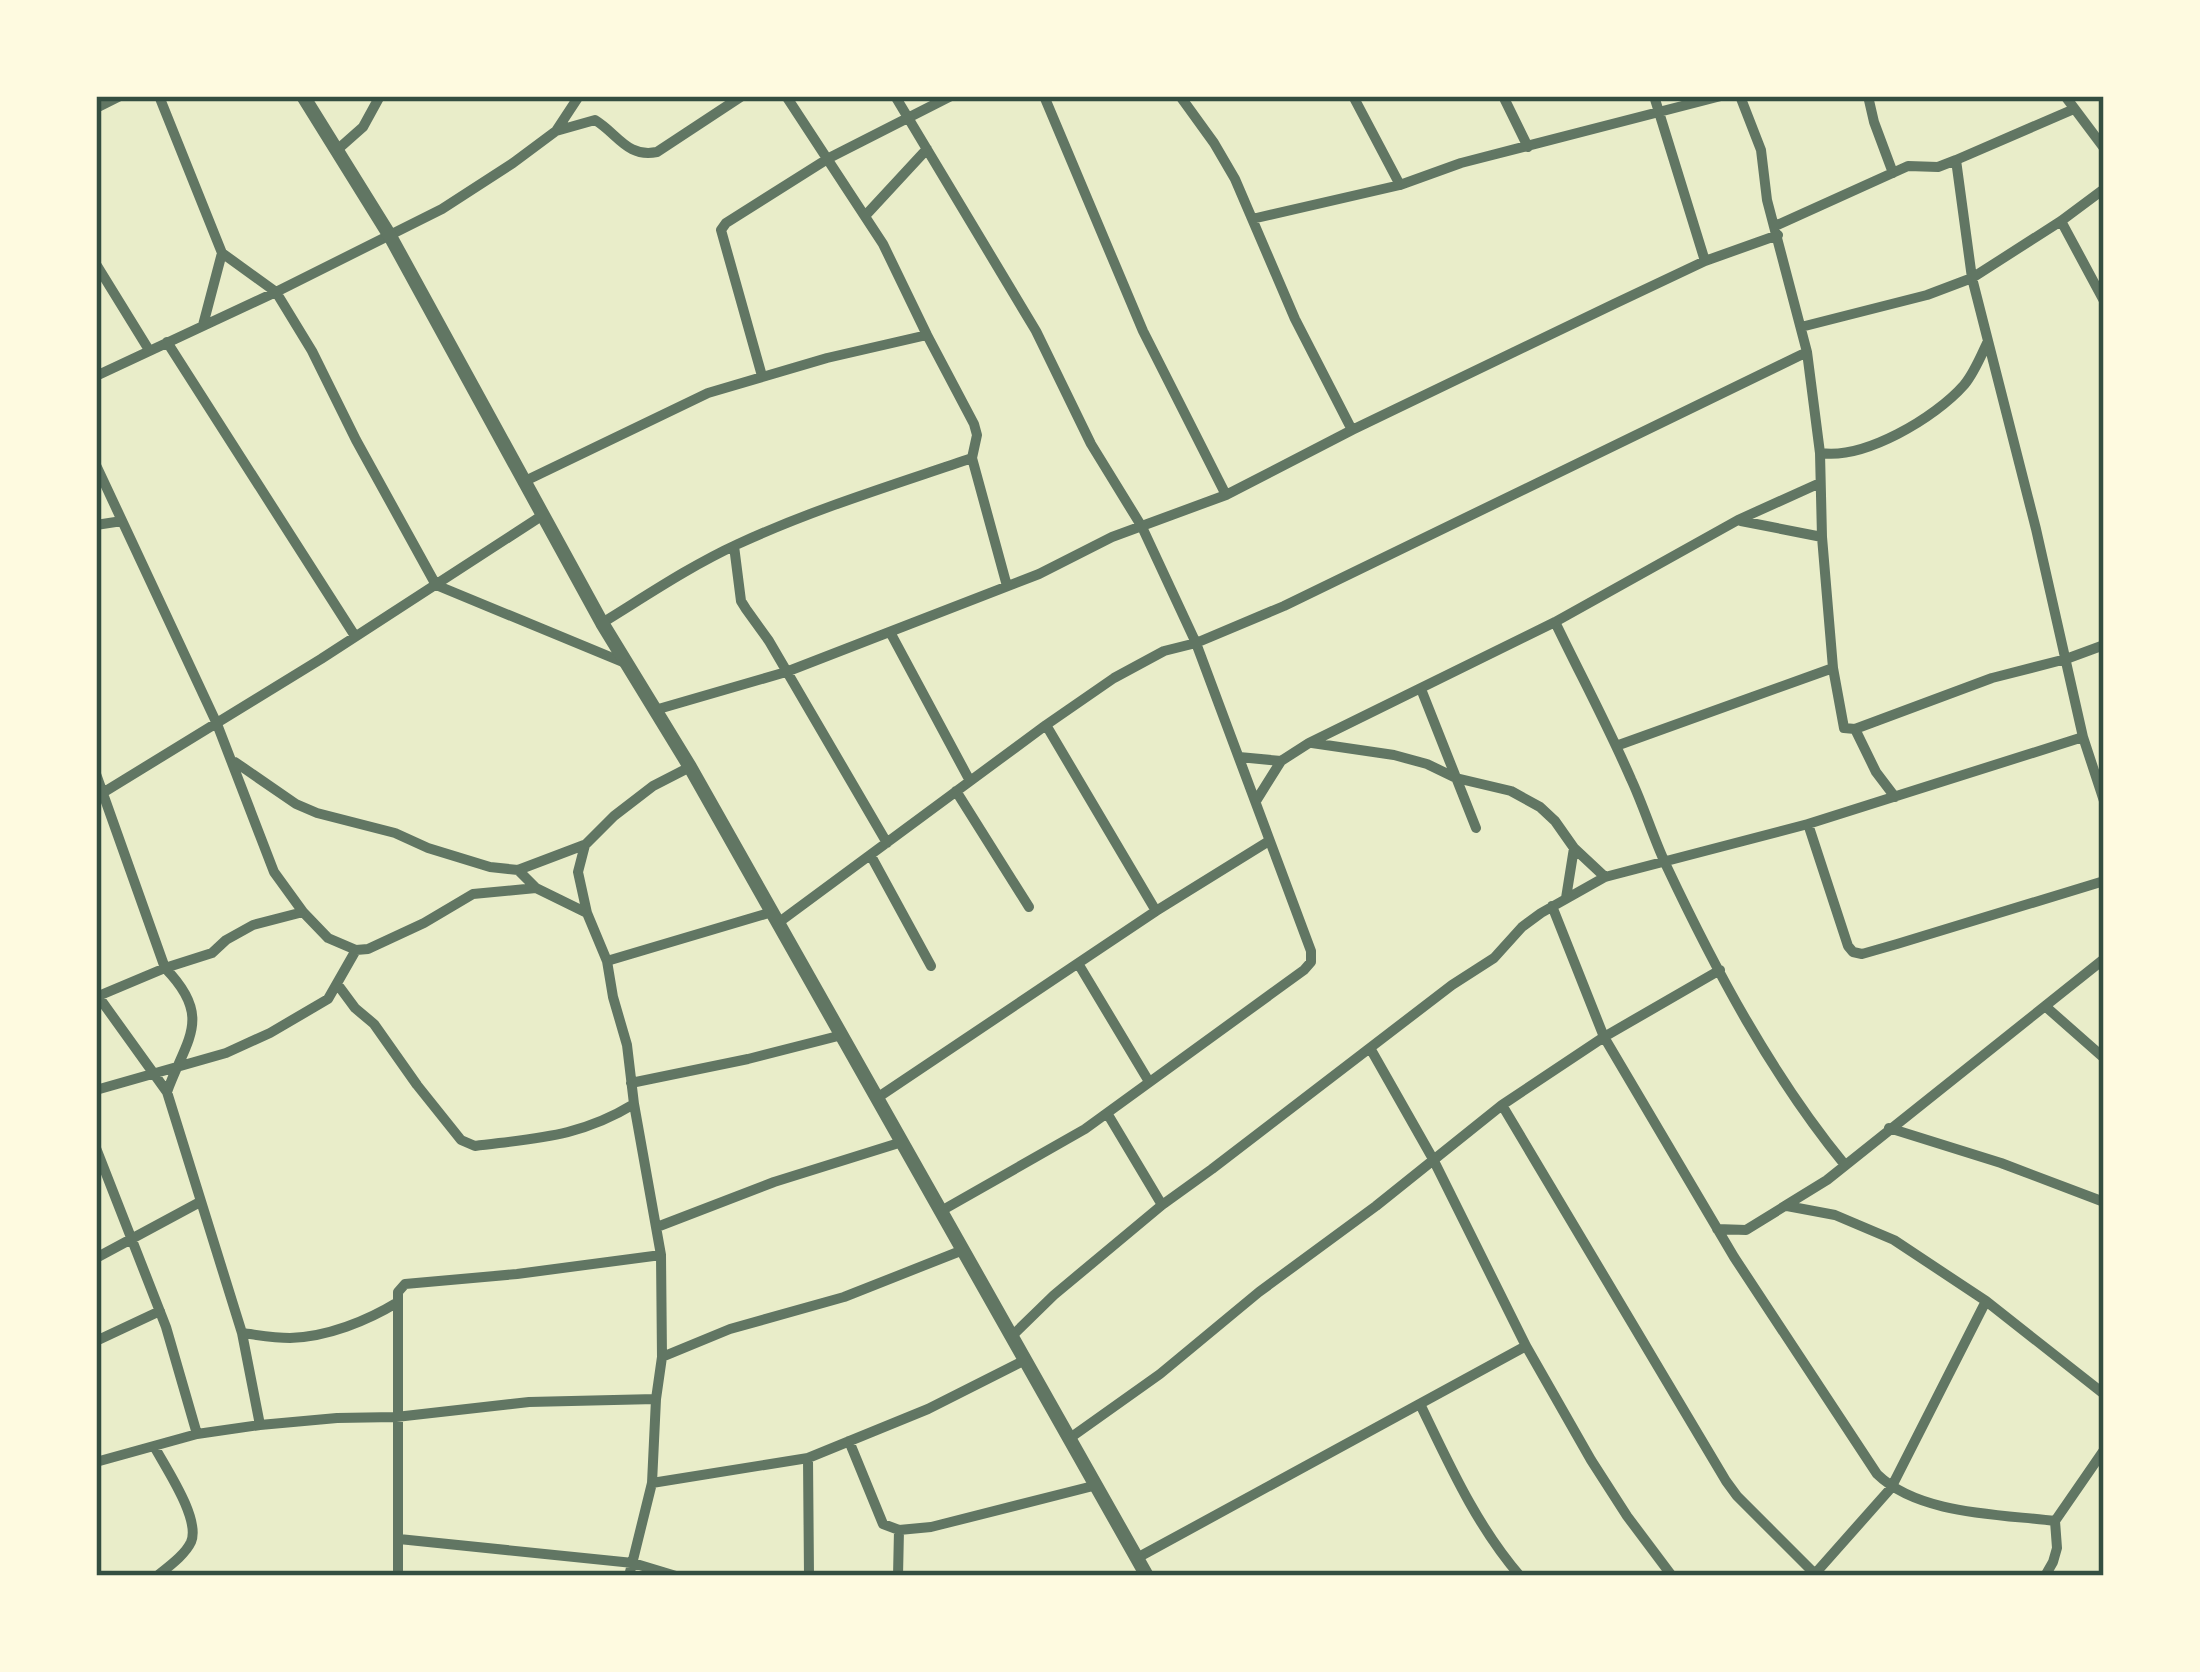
<svg xmlns="http://www.w3.org/2000/svg" width="2200" height="1672" font-family="Barlow,sans-serif">
  <style>
    .lines { fill: none; stroke-linecap: round; stroke-linejoin: round }
    .minor { stroke: #617663; stroke-width: 10 }
    .tertiary { stroke: #617663; stroke-width: 14 }
    .neatline { fill: none; stroke: #344e41; stroke-width: 4.5 }
  </style>
  <rect width="100%" height="100%" fill="#e9edc9"/>
  <g class="lines">
    <path class="minor" d="M 159,96 L 222,253 L 276,292 L 312,351 L 356,440 L 436,585 L 625,663
      M 786,96 L 883,244 L 927,335 L 974,424 L 977,435 L 972,458 L 1007,586
      M 895,96 L 1036,331 L 1091,444 L 1142,527 L 1196,643 L 1311,951 L 1311,962 L 1304,970 L 1085,1129 L 941,1211
      M 1044,96 L 1143,331 L 1226,495
      M 1180,96 L 1214,143 L 1235,179 L 1295,319 L 1352,430
      M 1353,96 L 1400,185
      M 1503,96 L 1528,147
      M 1654,96 L 1705,261
      M 1740,96 L 1761,150 L 1767,200 L 1807,352 L 1820,453 L 1822,537 L 1833,668 L 1844,728 L 1855,729 L 1992,678 L 2066,659 L 2104,645
      M 1868,96 L 1874,122 L 1893,173
      M 2065,96 L 2104,148
      M 96,108 L 120,96
      M 556,131 L 595,120 C 618,134 627,158 657,152 L 742,96
      M 337,150 L 363,127 L 380,96
      M 1956,160 L 2074,109
      M 865,216 L 927,149
      M 1252,219 L 1400,185 L 1461,163 L 1721,96
      M 2061,221 L 2104,301
      M 1775,226 L 1908,166 L 1938,167 L 1956,160 L 1972,278 L 2036,529 L 2083,737 L 2104,801
      M 96,264 L 149,350
      M 203,325 L 222,253
      M 1801,327 L 1927,295 L 1972,278 L 2061,221 L 2104,189
      M 167,342 L 355,636
      M 96,376 L 276,292 L 442,209 L 513,163 L 556,131 L 579,96
      M 762,376 L 721,230 L 726,223 L 829,158 L 951,96
      M 1820,453 C 1864,460 1935,418 1964,385 C 1974,373 1980,358 1987,343
      M 96,465 L 217,724 L 274,872 L 303,912 L 328,938 L 356,950 L 368,949 L 424,923 L 473,894 L 536,888
      M 523,482 L 708,393 L 827,358 L 927,335
      M 1741,521 L 1822,537
      M 96,525 L 122,521
      M 734,546 L 741,601 L 746,609 L 769,641 L 887,843
      M 1555,622 C 1580,674 1608,726 1631,779 C 1644,807 1653,837 1666,865 C 1715,969 1772,1076 1845,1165
      M 602,623 C 646,596 690,566 738,544 C 814,509 893,485 972,458
      M 890,632 L 970,781
      M 1421,689 L 1476,828
      M 655,710 L 786,672 L 1039,574 L 1112,537 L 1226,495 L 1352,430 L 1614,304 L 1705,261 L 1778,235
      M 1046,725 L 1156,911
      M 1855,729 L 1876,772 L 1895,797
      M 1312,743 L 1394,755 L 1427,764 L 1456,778 L 1511,791 L 1540,807 L 1555,821 L 1574,848 L 1605,877
      M 1616,746 L 1833,668
      M 1239,757 L 1281,761
      M 235,762 L 296,804 L 317,813 L 395,833 L 428,848 L 490,867 L 518,870 L 584,845
      M 96,774 L 165,968 C 214,1018 186,1039 167,1092
      M 956,791 L 1029,907
      M 96,797 L 321,659 L 543,515
      M 1256,801 L 1281,761 L 1309,743 L 1555,622 L 1738,520 L 1820,483
      M 1808,824 L 1848,946 L 1853,952 L 1862,954 L 1897,944 L 2104,881
      M 871,856 L 931,966
      M 518,870 L 536,888 L 587,913
      M 1566,898 L 1574,848
      M 1552,906 L 1604,1037 L 1734,1257 L 1877,1474 C 1919,1515 2000,1514 2055,1521
      M 778,923 L 1046,725 L 1114,678 L 1164,651 L 1196,643 L 1284,606 L 1807,352
      M 607,961 L 772,912
      M 1079,965 L 1148,1080
      M 338,985 L 355,1008 L 374,1024 L 417,1085 L 461,1140 L 475,1146 C 537,1138 580,1137 634,1104
      M 98,996 L 167,1092 L 242,1333 L 260,1425
      M 96,997 L 165,968 L 212,953 L 226,940 L 253,925 L 303,912
      M 2045,1006 L 2104,1058
      M 1370,1048 L 1433,1159 L 1526,1346 L 1591,1460 L 1627,1516 L 1672,1576
      M 631,1083 L 748,1059 L 842,1035
      M 96,1090 L 226,1053 L 270,1033 L 328,999 L 356,950
      M 877,1098 L 1156,911 L 1269,841
      M 1502,1105 L 1726,1481 L 1737,1496 L 1817,1576
      M 1107,1113 L 1162,1205
      M 1889,1128 L 2001,1163 L 2104,1202
      M 96,1148 L 166,1327 L 197,1434
      M 1787,1206 L 1835,1215 L 1894,1240 L 1986,1301 L 2104,1394
      M 657,1227 L 774,1182 L 902,1142
      M 1717,1229 L 1746,1230 L 1827,1180 L 2104,959
      M 96,1258 L 200,1202
      M 242,1333 C 258,1335 274,1338 290,1338 C 327,1337 367,1321 398,1302
      M 1012,1336 L 1054,1295 L 1162,1205 L 1212,1169 L 1452,985 L 1494,958 L 1522,927 L 1541,913 L 1605,877 L 1808,824 L 2083,737
      M 96,1341 L 160,1311
      M 662,1357 L 730,1329 L 844,1297 L 963,1250
      M 1420,1404 C 1449,1464 1476,1525 1520,1576
      M 1070,1438 L 1160,1374 L 1259,1292 L 1376,1206 L 1502,1105 L 1604,1037 L 1720,970
      M 849,1441 L 883,1524 L 899,1530 L 931,1527 L 1097,1485
      M 154,1446 C 165,1467 201,1519 191,1542 C 185,1555 168,1567 157,1576
      M 808,1458 L 809,1576
      M 96,1462 L 197,1434 L 260,1425 L 337,1418 L 396,1417 L 529,1402 L 656,1399
      M 652,1483 L 808,1458 L 928,1409 L 1025,1360
      M 399,1539 L 633,1563 L 676,1576
      M 1137,1558 L 1526,1346
      M 398,1576 L 398,1292 L 405,1284 L 517,1274 L 661,1255
      M 629,1576 L 652,1483 L 656,1399 L 662,1357 L 661,1255 L 634,1104 L 627,1045 L 613,997 L 607,961 L 587,913 L 578,872 L 585,845 L 614,816 L 653,786 L 690,767
      M 898,1576 L 899,1530
      M 1813,1576 L 1891,1488 L 1986,1301
      M 2045,1576 L 2053,1562 L 2057,1548 L 2055,1521 L 2104,1450"/>
    <path class="tertiary" d="M 303,96 L 390,236 L 602,623 L 690,767 L 1147,1576"/>
  </g>
  <rect width="2200" height="1672" fill="none" stroke="#fefae0" stroke-width="198"/>
  <rect x="99" y="99" width="2002" height="1474" class="neatline"/>
</svg>
